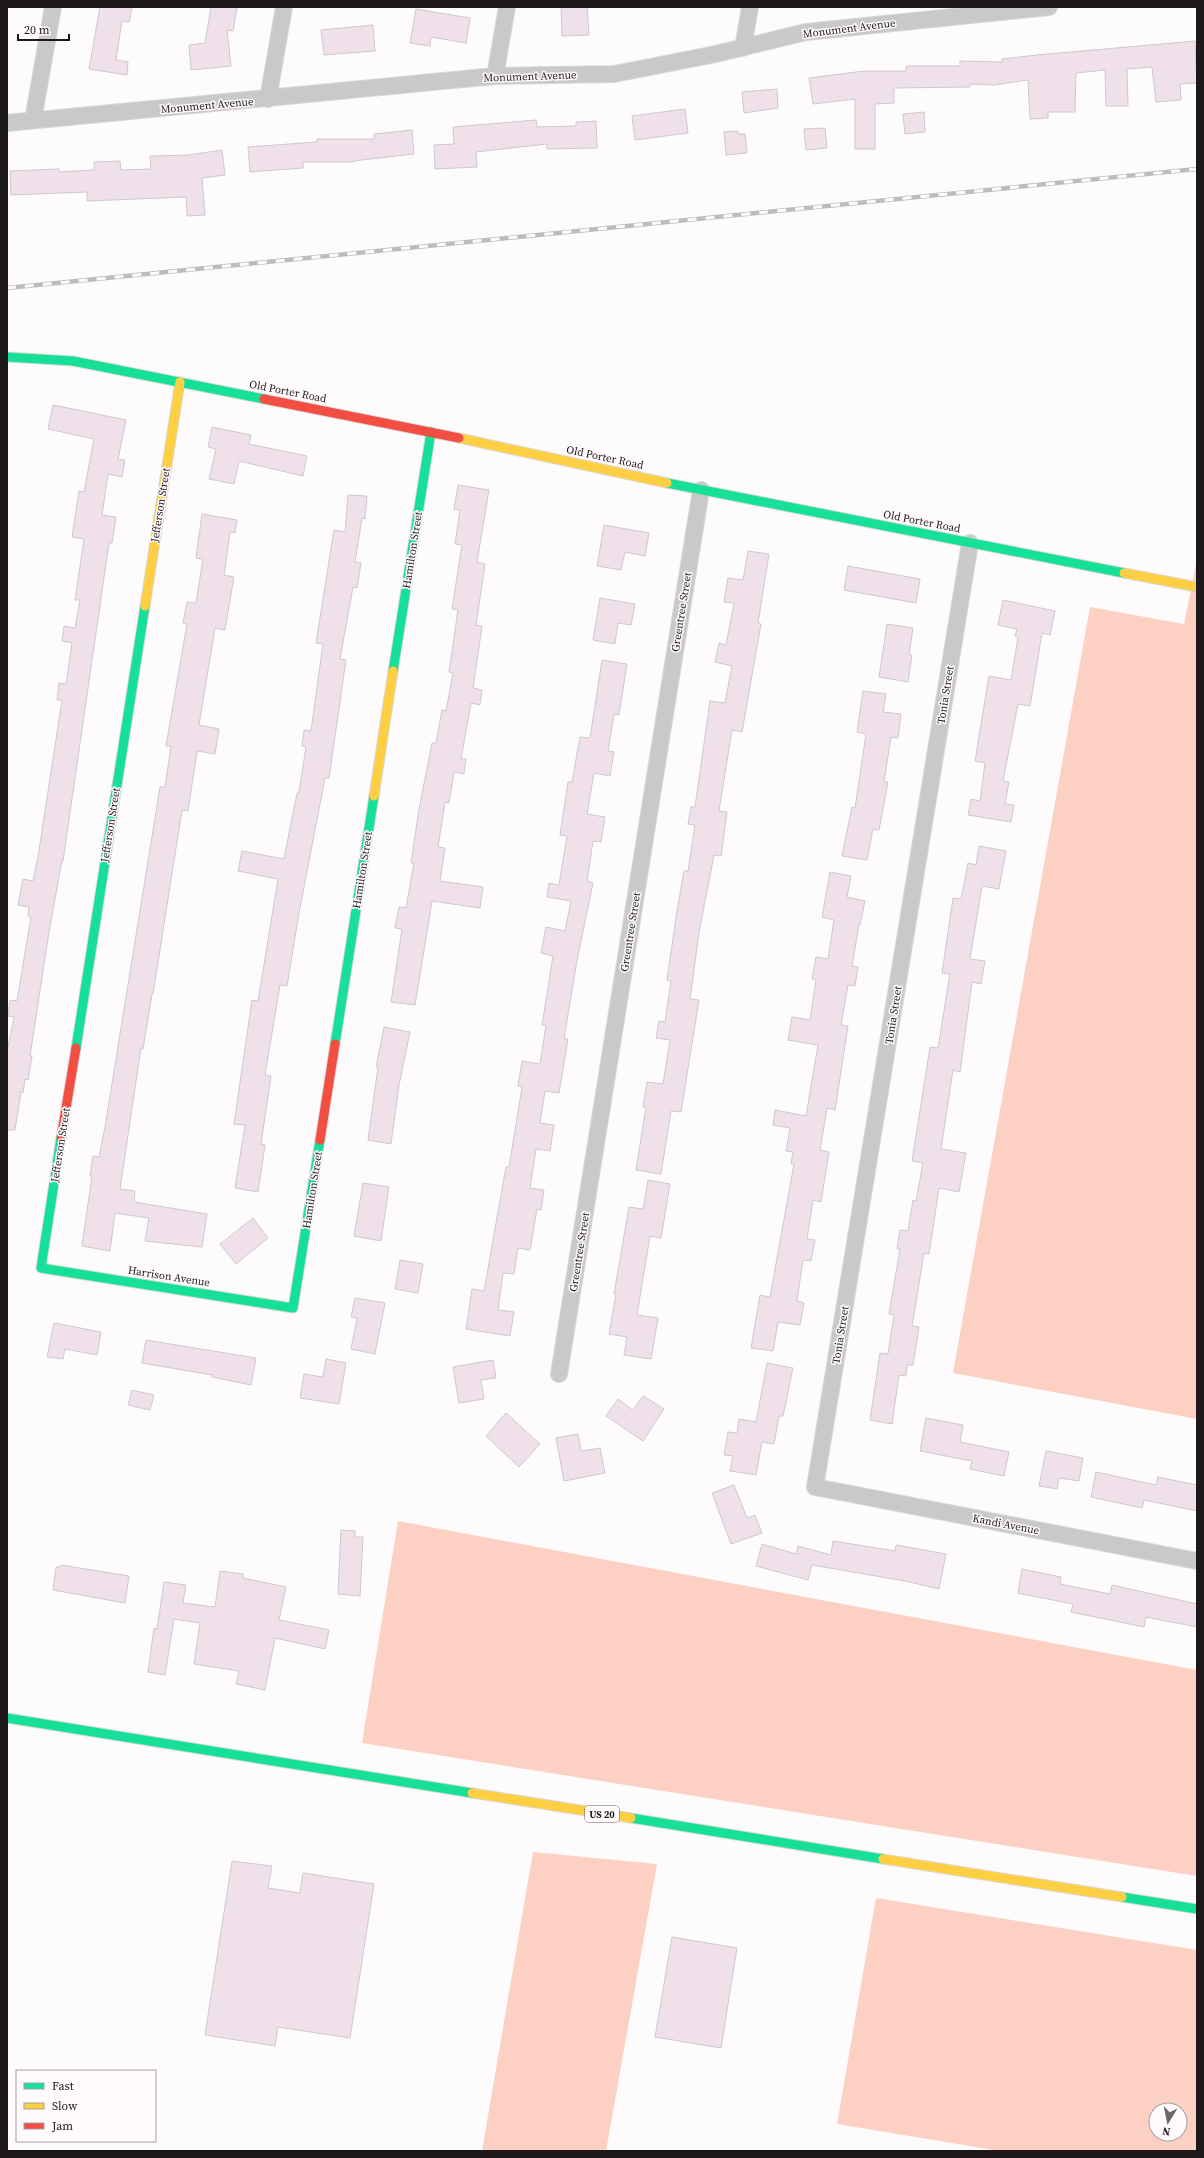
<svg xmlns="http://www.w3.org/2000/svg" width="1204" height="2158" font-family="'Source Serif 4',serif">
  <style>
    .forest { fill: #fdd0c4; fill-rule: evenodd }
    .building { fill: #efe0e9; stroke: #cdcacb }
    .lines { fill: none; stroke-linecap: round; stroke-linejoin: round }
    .street-casing { stroke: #d9d8d8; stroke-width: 18 }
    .fast-casing { stroke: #d9d8d8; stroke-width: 11 }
    .slow-casing { stroke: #d9d8d8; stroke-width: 11 }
    .jam-casing { stroke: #d9d8d8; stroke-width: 11 }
    .street { stroke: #cac9c9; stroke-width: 16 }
    .fast { stroke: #16e098; stroke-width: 9 }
    .slow { stroke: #ffcf43; stroke-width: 9 }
    .jam { stroke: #f24e42; stroke-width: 9 }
    .rail-casing { stroke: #bdbcbc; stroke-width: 4.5 }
    .rail { stroke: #fffafb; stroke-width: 3; stroke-dasharray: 9; stroke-linecap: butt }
    .labels { text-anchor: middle; stroke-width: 3; stroke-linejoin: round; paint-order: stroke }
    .shield { fill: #fffafb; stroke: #615c5e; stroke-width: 1 }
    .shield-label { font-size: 10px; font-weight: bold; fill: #1d191a }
    .street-label { font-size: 11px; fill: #1d191a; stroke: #fffafb }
  </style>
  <rect width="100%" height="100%" fill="#fefbfc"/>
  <path class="forest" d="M 1197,559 L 1197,1419 L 953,1373 L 1090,607 L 1184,624 Z
    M 398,1521 L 1197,1670 L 1197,1876 L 362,1743 Z
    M 533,1852 L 657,1864 L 606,2151 L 482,2151 Z
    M 876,1898 L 1197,1950 L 1197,2151 L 1000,2151 L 837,2124 ZM 1156,2110 L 1180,2110 L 1180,2134 L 1156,2134 Z"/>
  <path class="building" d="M 100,7 L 132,7 L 129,22 L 122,21 L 116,60 L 128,62 L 127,75 L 89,69 Z
    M 211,7 L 237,7 L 233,31 L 227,30 L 231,66 L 191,70 L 189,45 L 205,43 Z
    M 561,7 L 587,7 L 589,35 L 562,36 Z
    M 416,9 L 470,18 L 466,43 L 431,37 L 430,46 L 410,43 Z
    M 373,25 L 375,51 L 324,55 L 321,30 Z
    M 1195,41 L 1197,83 L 1180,84 L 1181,100 L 1156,102 L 1152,67 L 1127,69 L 1128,106 L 1106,106 L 1105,70 L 1076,73 L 1075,112 L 1048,112 L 1048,118 L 1030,119 L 1028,80 L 994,85 L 970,84 L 970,87 L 894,88 L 894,103 L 875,104 L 875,149 L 855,149 L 855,99 L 813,104 L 809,78 L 864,71 L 906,71 L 906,66 L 960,66 L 960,61 L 1002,62 L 1002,59 L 1037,55 Z
    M 777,89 L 778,108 L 744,113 L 742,92 Z
    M 685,109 L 688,133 L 635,140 L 632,116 Z
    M 924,112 L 925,132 L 905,134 L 903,114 Z
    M 536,120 L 537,127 L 576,126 L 576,122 L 596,121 L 597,148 L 547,149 L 547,144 L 476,152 L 477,167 L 435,169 L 434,145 L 454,144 L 453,127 Z
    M 825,128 L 827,148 L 806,150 L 804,129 Z
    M 412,130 L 414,154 L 353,161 L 353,162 L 303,162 L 303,168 L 250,172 L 248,147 L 317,142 L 317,139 L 374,139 L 374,134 Z
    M 738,131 L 738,134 L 745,134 L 747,153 L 726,155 L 724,132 Z
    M 222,150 L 225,175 L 202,178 L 205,215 L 187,216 L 186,197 L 87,201 L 87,192 L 11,195 L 10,171 L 59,169 L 59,172 L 94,170 L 94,162 L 120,161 L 121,170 L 151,169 L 150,156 L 188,155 Z
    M 53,405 L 126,420 L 118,459 L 125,460 L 122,477 L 108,474 L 102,515 L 116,517 L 112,543 L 109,543 L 63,861 L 62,860 L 49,932 L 30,1056 L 32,1056 L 28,1080 L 25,1079 L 23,1093 L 21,1092 L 15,1130 L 7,1130 L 7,1052 L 14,1017 L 8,1016 L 10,1000 L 17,1001 L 31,917 L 28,916 L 29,907 L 18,905 L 23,879 L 33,881 L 38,857 L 62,700 L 57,700 L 59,683 L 66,684 L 72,643 L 62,641 L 64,626 L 75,628 L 80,600 L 75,600 L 84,539 L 72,537 L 79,491 L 84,492 L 94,439 L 48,429 Z
    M 212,427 L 251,435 L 249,444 L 307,456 L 303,476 L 239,461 L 234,484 L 209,479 L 216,449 L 208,447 Z
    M 458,485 L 489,490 L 477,562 L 485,564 L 476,625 L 482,626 L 473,688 L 482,690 L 480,705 L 471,703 L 461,759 L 466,759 L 464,774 L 454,772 L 449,803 L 445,802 L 438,847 L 445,848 L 440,881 L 483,887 L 480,908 L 432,901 L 415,1005 L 391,1002 L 402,929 L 395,928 L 399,907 L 406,908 L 414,863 L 411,863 L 419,809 L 432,743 L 436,743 L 442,710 L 446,711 L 453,673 L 449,672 L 458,610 L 452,609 L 462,545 L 455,544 L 460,510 L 454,509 Z
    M 348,495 L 367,496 L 365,519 L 362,518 L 355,562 L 361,563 L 357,588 L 353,587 L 340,659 L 346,660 L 329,778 L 325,778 L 299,913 L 287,986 L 280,985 L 265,1075 L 271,1076 L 261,1144 L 265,1145 L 258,1192 L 235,1188 L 245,1125 L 234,1124 L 252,1000 L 258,1001 L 278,879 L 238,871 L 242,851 L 284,859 L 297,793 L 299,793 L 306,747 L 302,746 L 304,730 L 311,731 L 323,644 L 316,643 L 334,530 L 345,532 Z
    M 202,514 L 237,520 L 235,533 L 230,532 L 224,575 L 234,577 L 225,630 L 215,628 L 199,725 L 219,729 L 215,754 L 197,751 L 188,811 L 182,810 L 153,994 L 152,994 L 143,1049 L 141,1048 L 120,1189 L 135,1191 L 134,1202 L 207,1214 L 202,1247 L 145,1241 L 149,1218 L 115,1213 L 110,1251 L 82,1246 L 92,1176 L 90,1176 L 93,1156 L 99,1157 L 105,1127 L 160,787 L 165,787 L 171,746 L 166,746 L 187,624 L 183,623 L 187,602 L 196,603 L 203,559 L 196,558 Z
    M 604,525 L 649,533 L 645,556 L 625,552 L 621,570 L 597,566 Z
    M 748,551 L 769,554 L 758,623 L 761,624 L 742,732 L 732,730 L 719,811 L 727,812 L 721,856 L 714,855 L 699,932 L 690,999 L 699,1000 L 681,1112 L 671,1111 L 661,1174 L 636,1170 L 646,1107 L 643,1107 L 647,1082 L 663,1084 L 670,1040 L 656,1038 L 659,1021 L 665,1022 L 671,981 L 667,980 L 677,911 L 684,871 L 688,871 L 695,825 L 688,824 L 691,807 L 695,807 L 710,701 L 725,703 L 732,666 L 715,662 L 719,643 L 726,645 L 734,603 L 724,602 L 728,578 L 743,580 Z
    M 848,566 L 920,579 L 916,603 L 844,590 Z
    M 600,598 L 635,604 L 631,625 L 618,623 L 615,644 L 593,640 Z
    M 1003,600 L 1055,611 L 1050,635 L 1042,633 L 1030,706 L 1018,704 L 1003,781 L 1009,782 L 1005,804 L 1014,805 L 1011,822 L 968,815 L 971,799 L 980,801 L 985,763 L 975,761 L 989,676 L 1011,680 L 1018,637 L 1015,636 L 1017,629 L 998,625 Z
    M 887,624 L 913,628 L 909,655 L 912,655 L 908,682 L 879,677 Z
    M 602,660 L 627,664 L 619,715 L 614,714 L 608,751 L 614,752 L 610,776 L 594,773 L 587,814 L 605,817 L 601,842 L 593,841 L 587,881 L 593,883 L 577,960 L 564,1039 L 568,1039 L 559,1093 L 545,1091 L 540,1123 L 554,1125 L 550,1151 L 536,1149 L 530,1188 L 544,1190 L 541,1210 L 537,1209 L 530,1250 L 518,1248 L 514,1274 L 503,1273 L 498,1310 L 514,1312 L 510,1336 L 466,1329 L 472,1289 L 484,1291 L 506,1167 L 509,1167 L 522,1087 L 518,1086 L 522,1061 L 540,1064 L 546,1025 L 542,1025 L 553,956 L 541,953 L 546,927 L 565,931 L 571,901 L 547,897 L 549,883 L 559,885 L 567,836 L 560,835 L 568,782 L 572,782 L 580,737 L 590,738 Z
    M 863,691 L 886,694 L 883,712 L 901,714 L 898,738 L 891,737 L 884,782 L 888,782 L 879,830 L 873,829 L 867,860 L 842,856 L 852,807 L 855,808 L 866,734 L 857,732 Z
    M 979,846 L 1006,851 L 999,889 L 982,886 L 970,959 L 985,961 L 981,984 L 972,982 L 960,1072 L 953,1070 L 941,1149 L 966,1153 L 959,1192 L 939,1188 L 929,1254 L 924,1253 L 912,1326 L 919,1327 L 913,1365 L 907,1365 L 906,1376 L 899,1375 L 892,1424 L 870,1420 L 880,1353 L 888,1354 L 894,1315 L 889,1314 L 900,1249 L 897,1249 L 900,1230 L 908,1231 L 913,1200 L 916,1201 L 923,1163 L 912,1161 L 930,1047 L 938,1048 L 943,1017 L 950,974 L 942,973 L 953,898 L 961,899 L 968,863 L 976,865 Z
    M 830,872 L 851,876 L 847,897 L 865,901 L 860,925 L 859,924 L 852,966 L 858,967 L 855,986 L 848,985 L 841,1025 L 848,1026 L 835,1110 L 827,1108 L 820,1150 L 829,1152 L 821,1202 L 813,1200 L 807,1239 L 815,1240 L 811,1261 L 803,1260 L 797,1301 L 804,1303 L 800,1325 L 778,1322 L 773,1351 L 751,1348 L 760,1295 L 770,1297 L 794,1164 L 791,1164 L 793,1152 L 786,1151 L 790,1128 L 773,1125 L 775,1110 L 806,1116 L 818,1045 L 788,1040 L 792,1017 L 810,1020 L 816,980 L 812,979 L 816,957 L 828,959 L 834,920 L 822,917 Z
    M 384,1027 L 410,1032 L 399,1085 L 391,1144 L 368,1140 L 378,1067 L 376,1067 Z
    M 648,1180 L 670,1184 L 661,1238 L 650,1236 L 637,1315 L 658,1318 L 651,1359 L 624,1355 L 627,1337 L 609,1334 L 616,1294 L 614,1294 L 629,1207 L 643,1209 Z
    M 363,1183 L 389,1187 L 381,1241 L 354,1236 Z
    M 253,1218 L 268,1238 L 236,1264 L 220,1244 Z
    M 400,1260 L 423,1264 L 418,1293 L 395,1289 Z
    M 355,1298 L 385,1303 L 375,1354 L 351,1349 L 357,1318 L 351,1317 Z
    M 54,1323 L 101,1332 L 97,1355 L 65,1349 L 63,1359 L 47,1357 Z
    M 146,1340 L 256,1358 L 251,1385 L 212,1377 L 212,1375 L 142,1363 Z
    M 326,1359 L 346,1363 L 339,1404 L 300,1398 L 304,1374 L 323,1377 Z
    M 493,1360 L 496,1378 L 481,1380 L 484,1399 L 459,1403 L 453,1367 Z
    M 767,1363 L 793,1368 L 783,1416 L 779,1416 L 774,1444 L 762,1442 L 756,1475 L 730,1471 L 733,1456 L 724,1455 L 728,1432 L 737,1433 L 739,1419 L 756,1422 Z
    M 132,1390 L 154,1395 L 150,1410 L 128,1405 Z
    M 643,1396 L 664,1409 L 643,1441 L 606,1416 L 618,1399 L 633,1410 Z
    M 506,1413 L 540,1444 L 519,1467 L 486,1436 Z
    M 926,1418 L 963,1425 L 960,1442 L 1009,1452 L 1004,1476 L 970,1469 L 972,1461 L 920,1451 Z
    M 578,1434 L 581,1451 L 600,1448 L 605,1473 L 564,1481 L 556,1438 Z
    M 1046,1451 L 1083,1458 L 1079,1481 L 1059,1478 L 1057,1489 L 1039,1486 Z
    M 1096,1472 L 1156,1485 L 1158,1477 L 1197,1485 L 1197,1511 L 1144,1500 L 1142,1508 L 1091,1497 Z
    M 734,1485 L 747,1518 L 755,1515 L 762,1533 L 731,1544 L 712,1493 Z
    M 341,1530 L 355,1531 L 355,1537 L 363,1537 L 360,1596 L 338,1594 Z
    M 833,1541 L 895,1551 L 896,1545 L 946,1554 L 939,1589 L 905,1581 L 812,1565 L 808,1580 L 756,1566 L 762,1544 L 796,1554 L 798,1546 L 831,1555 Z
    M 61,1565 L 129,1576 L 125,1603 L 53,1590 L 56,1567 L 60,1567 Z
    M 1022,1569 L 1061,1577 L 1060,1584 L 1110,1594 L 1112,1585 L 1197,1604 L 1197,1627 L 1146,1617 L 1144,1627 L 1071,1612 L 1073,1604 L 1018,1593 Z
    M 220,1571 L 243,1574 L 243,1578 L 286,1587 L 279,1620 L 329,1630 L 325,1649 L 275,1638 L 265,1690 L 236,1684 L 239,1671 L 194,1664 L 200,1623 L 174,1619 L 165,1675 L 148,1672 L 154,1628 L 157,1629 L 164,1582 L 186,1585 L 183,1603 L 215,1607 Z
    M 232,1861 L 272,1866 L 268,1888 L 300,1893 L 303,1873 L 374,1884 L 350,2038 L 278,2027 L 275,2046 L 205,2035 Z
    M 672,1937 L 737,1948 L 721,2048 L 655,2037 Z"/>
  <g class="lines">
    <g class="street-casing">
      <path id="street" d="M 743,48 L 750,7
        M 495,76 L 507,7
        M 268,99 L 284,7
        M 33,120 L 53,7
        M 7,123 L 495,76 L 614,74 L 711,55 L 806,32 L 1049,7
        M 970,543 L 815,1487 L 1197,1561
        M 559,1374 L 701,490"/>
    </g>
    <g class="fast-casing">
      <path id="fast" d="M 7,357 L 73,361 L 264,399
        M 667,483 L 1124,573
        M 393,671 L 431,432
        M 335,1044 L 374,796
        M 76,1048 L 145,606
        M 61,1138 L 41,1268 L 293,1308 L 320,1140
        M 7,1718 L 472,1793
        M 631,1818 L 883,1859
        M 1122,1897 L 1197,1909"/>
    </g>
    <g class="slow-casing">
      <path id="slow" d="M 459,438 L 667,483
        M 1124,573 L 1197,587
        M 145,606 L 180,382
        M 374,796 L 393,671
        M 472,1793 L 631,1818
        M 883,1859 L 1122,1897"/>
    </g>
    <g class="jam-casing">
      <path id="jam" d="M 264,399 L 459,438
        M 61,1138 L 76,1048
        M 320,1140 L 335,1044"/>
    </g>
    <use href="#street" class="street"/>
    <use href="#fast" class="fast"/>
    <use href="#slow" class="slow"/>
    <use href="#jam" class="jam"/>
    <g class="rail-casing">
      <path id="rail" d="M 7,288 L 1197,169"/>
    </g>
    <use href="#rail" class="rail"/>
  </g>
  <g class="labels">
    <rect class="shield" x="585" y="1806" width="34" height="16" rx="3"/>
    <g class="shield-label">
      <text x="602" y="1818">US 20</text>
    </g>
    <g class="street-label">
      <text transform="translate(849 28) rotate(-7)" y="4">Monument Avenue</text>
      <text transform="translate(530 76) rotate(-2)" y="4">Monument Avenue</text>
      <text transform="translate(207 105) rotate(-5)" y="4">Monument Avenue</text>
      <text transform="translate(288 391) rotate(11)" y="4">Old Porter Road</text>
      <text transform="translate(605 457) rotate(12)" y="4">Old Porter Road</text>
      <text transform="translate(160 505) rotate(-81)" y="4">Jefferson Street</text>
      <text transform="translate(922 521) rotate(11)" y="4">Old Porter Road</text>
      <text transform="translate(412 550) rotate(-81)" y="4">Hamilton Street</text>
      <text transform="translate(681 612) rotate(-81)" y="4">Greentree Street</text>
      <text transform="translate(945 695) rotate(-81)" y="4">Tonia Street</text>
      <text transform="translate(110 825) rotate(-81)" y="4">Jefferson Street</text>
      <text transform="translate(362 870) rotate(-81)" y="4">Hamilton Street</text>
      <text transform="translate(630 932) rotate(-81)" y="4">Greentree Street</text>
      <text transform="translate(893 1015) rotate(-81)" y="4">Tonia Street</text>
      <text transform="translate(60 1145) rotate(-81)" y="4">Jefferson Street</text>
      <text transform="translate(312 1190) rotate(-81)" y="4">Hamilton Street</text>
      <text transform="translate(579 1252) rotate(-81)" y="4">Greentree Street</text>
      <text transform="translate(169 1276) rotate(9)" y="4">Harrison Avenue</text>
      <text transform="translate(840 1335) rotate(-81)" y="4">Tonia Street</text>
      <text transform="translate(1006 1524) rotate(11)" y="4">Kandi Avenue</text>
    </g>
  </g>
  <rect width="1204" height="2158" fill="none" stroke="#1d191a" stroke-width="16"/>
  <rect x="16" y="2070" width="140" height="72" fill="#fffafb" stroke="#a5a0a1"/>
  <rect x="24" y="2083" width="20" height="6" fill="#16e098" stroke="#a5a0a1"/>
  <text x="52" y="2090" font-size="12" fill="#1d191a">Fast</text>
  <rect x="24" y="2103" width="20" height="6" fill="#ffcf43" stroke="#a5a0a1"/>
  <text x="52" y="2110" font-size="12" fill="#1d191a">Slow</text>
  <rect x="24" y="2123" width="20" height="6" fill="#f24e42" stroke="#a5a0a1"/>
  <text x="52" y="2130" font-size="12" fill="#1d191a">Jam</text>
  <g transform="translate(1168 2122) rotate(190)"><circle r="19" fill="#fffafb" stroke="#a5a0a1"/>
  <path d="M0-3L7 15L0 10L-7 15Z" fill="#6c6869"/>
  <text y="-6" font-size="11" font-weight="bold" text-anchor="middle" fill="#1d191a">N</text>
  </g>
  <path d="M18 34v6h51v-6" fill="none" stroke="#1d191a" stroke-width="2"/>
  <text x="24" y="34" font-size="12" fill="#1d191a" stroke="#fffafb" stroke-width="3" paint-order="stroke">20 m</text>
</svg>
